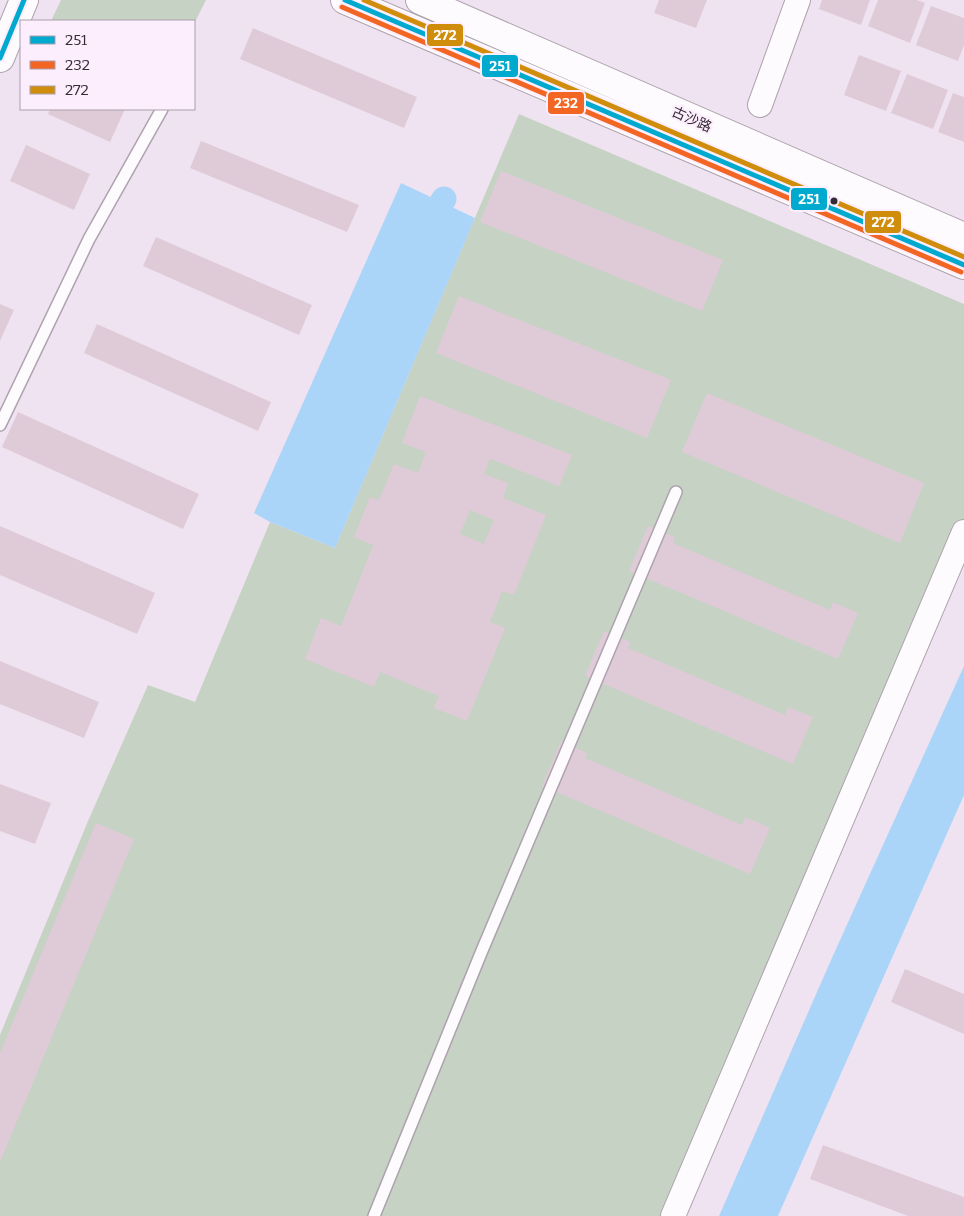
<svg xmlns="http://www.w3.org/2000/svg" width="964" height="1216" font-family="Bitter,'Noto Sans SC',serif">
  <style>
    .green { fill: #c6d2c3 }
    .water { fill: #abd5f8 }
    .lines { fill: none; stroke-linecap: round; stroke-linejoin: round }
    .canal { stroke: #abd5f8; stroke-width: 25 }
    .building { fill: #dfcbd7; fill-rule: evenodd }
    .service-casing { stroke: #ada3ae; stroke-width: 14 }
    .minor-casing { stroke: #ada3ae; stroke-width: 26 }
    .tertiary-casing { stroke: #ada3ae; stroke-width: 30 }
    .secondary-casing { stroke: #ada3ae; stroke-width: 30 }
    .service { stroke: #fdfbfd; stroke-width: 11 }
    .minor { stroke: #fdfbfd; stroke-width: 24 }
    .tertiary { stroke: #fdfbfd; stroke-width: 28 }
    .secondary { stroke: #fdfbfd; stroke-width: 28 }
    .bus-1-casing { stroke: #fceefd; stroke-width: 9 }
    .bus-2-casing { stroke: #fceefd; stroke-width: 9 }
    .bus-3-casing { stroke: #fceefd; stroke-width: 9 }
    .bus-1 { stroke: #00a9ce; stroke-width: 5 }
    .bus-2 { stroke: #f26522; stroke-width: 5 }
    .bus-3 { stroke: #d08d0b; stroke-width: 5 }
    .bus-dot { fill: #342b35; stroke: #fceefd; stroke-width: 2 }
    .labels { text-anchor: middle; stroke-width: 4.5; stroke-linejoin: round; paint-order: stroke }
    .street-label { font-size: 14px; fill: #342b35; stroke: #fceefd }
    .line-badge { stroke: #fceefd; stroke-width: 2 }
    .badge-label { font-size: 14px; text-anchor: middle; font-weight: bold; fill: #fff }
  </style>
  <rect width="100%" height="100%" fill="#f0e3f1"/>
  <path class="green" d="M 61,0 L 206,0 L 194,24 L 194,21 L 51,21 Z
    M 519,114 L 964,304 L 964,532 L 673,1216 L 0,1216 L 0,1035 L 88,821 L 148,685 L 195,702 L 270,522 L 335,548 Z"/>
  <path class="water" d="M 401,183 L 475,218 L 335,548 L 270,522 L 254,513 Z
    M 964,666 L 964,795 L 778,1216 L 719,1216 L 831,960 Z"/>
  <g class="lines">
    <path class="canal" d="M 442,202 L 444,199"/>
  </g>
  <path class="building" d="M 659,0 L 707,0 L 696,28 L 654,13 Z
    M 822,0 L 870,0 L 861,25 L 819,9 Z
    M 878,0 L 917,0 L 925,3 L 910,43 L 868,26 Z
    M 931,6 L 964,18 L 964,45 L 958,61 L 916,45 Z
    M 253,28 L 417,97 L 404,128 L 240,59 Z
    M 859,55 L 901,71 L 886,111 L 844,95 Z
    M 907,74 L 948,90 L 933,129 L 891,113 Z
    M 953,93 L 964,97 L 964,142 L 938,132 Z
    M 50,109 L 125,109 L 110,142 L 48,114 Z
    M 201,141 L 359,205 L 347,232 L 190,168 Z
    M 26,145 L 90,174 L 74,210 L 10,181 Z
    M 501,171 L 723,260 L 702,311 L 480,222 Z
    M 156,237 L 312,305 L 299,335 L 143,266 Z
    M 459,296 L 671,380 L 647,438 L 436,353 Z
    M 0,304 L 14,310 L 0,341 Z
    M 97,324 L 271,402 L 258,431 L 84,353 Z
    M 707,393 L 924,483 L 900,543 L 682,452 Z
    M 420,396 L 572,455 L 559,486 L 490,459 L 484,474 L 508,483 L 503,498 L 546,515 L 514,595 L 502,591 L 490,622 L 505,628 L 467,721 L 434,708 L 439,696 L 380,672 L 374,687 L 305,659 L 321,618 L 341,626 L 373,545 L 354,537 L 370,497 L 379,500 L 394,464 L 418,473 L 426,452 L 402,443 ZM 470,510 L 494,520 L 484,544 L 460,534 Z
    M 18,412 L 199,494 L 183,529 L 2,447 Z
    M 0,526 L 155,593 L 137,634 L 0,575 Z
    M 648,526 L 675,537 L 673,543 L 830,610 L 833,602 L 858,613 L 838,659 L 629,571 Z
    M 604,631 L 631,642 L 628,648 L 785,715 L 788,707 L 813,717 L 793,764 L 585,676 Z
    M 0,661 L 99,702 L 84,738 L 0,704 Z
    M 561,741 L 587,753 L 585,758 L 742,825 L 745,817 L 770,828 L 750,874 L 542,786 Z
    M 0,784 L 51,803 L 35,844 L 0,831 Z
    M 96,823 L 134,839 L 0,1162 L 0,1053 Z
    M 905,969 L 964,994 L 964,1034 L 891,1002 Z
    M 823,1145 L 964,1197 L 964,1216 L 908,1216 L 810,1179 Z"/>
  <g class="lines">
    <g class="service-casing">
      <path id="service" d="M 0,425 L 89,239 L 162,109
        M 374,1216 L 481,953 L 676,492"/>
    </g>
    <g class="minor-casing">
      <path id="minor" d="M 760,105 L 798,0
        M 673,1216 L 964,532"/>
    </g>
    <g class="tertiary-casing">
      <path id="tertiary" d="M 0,58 L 24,0"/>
    </g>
    <g class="secondary-casing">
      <path id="secondary" d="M 345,0 L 964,265
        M 420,0 L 964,237"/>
    </g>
    <use href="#service" class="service"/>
    <use href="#minor" class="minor"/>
    <use href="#tertiary" class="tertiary"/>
    <use href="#secondary" class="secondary"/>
    <g class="bus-1-casing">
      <path id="bus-1" d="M 345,0 L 964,265
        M 0,58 L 24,0"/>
    </g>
    <g class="bus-2-casing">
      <path id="bus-2" d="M 342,7 L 961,272"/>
    </g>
    <g class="bus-3-casing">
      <path id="bus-3" d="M 364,0 L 964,257"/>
    </g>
    <use href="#bus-1" class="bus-1"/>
    <use href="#bus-2" class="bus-2"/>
    <use href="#bus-3" class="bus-3"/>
  </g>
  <circle class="bus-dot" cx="834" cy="201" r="4.5"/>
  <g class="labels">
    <g class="street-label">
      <text transform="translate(692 119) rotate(24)" y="5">古沙路</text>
    </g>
  </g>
  <g class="line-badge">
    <rect x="426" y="23" width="38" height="24" rx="5" fill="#d08d0b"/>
    <rect x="481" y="54" width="38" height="24" rx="5" fill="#00a9ce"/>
    <rect x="547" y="91" width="38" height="24" rx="5" fill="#f26522"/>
    <rect x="790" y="187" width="38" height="24" rx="5" fill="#00a9ce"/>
    <rect x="864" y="210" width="38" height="24" rx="5" fill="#d08d0b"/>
  </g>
  <g class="badge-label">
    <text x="445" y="40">272</text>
    <text x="500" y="71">251</text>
    <text x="566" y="108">232</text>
    <text x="809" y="204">251</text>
    <text x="883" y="227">272</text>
  </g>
  <rect x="20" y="20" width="175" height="90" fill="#fceefd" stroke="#aca0ad"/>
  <rect x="30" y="36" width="25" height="8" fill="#00a9ce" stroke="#aca0ad"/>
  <text x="65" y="45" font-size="15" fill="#342b35">251</text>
  <rect x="30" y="61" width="25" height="8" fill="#f26522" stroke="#aca0ad"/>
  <text x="65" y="70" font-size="15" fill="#342b35">232</text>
  <rect x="30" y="86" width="25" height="8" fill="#d08d0b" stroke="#aca0ad"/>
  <text x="65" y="95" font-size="15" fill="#342b35">272</text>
</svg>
